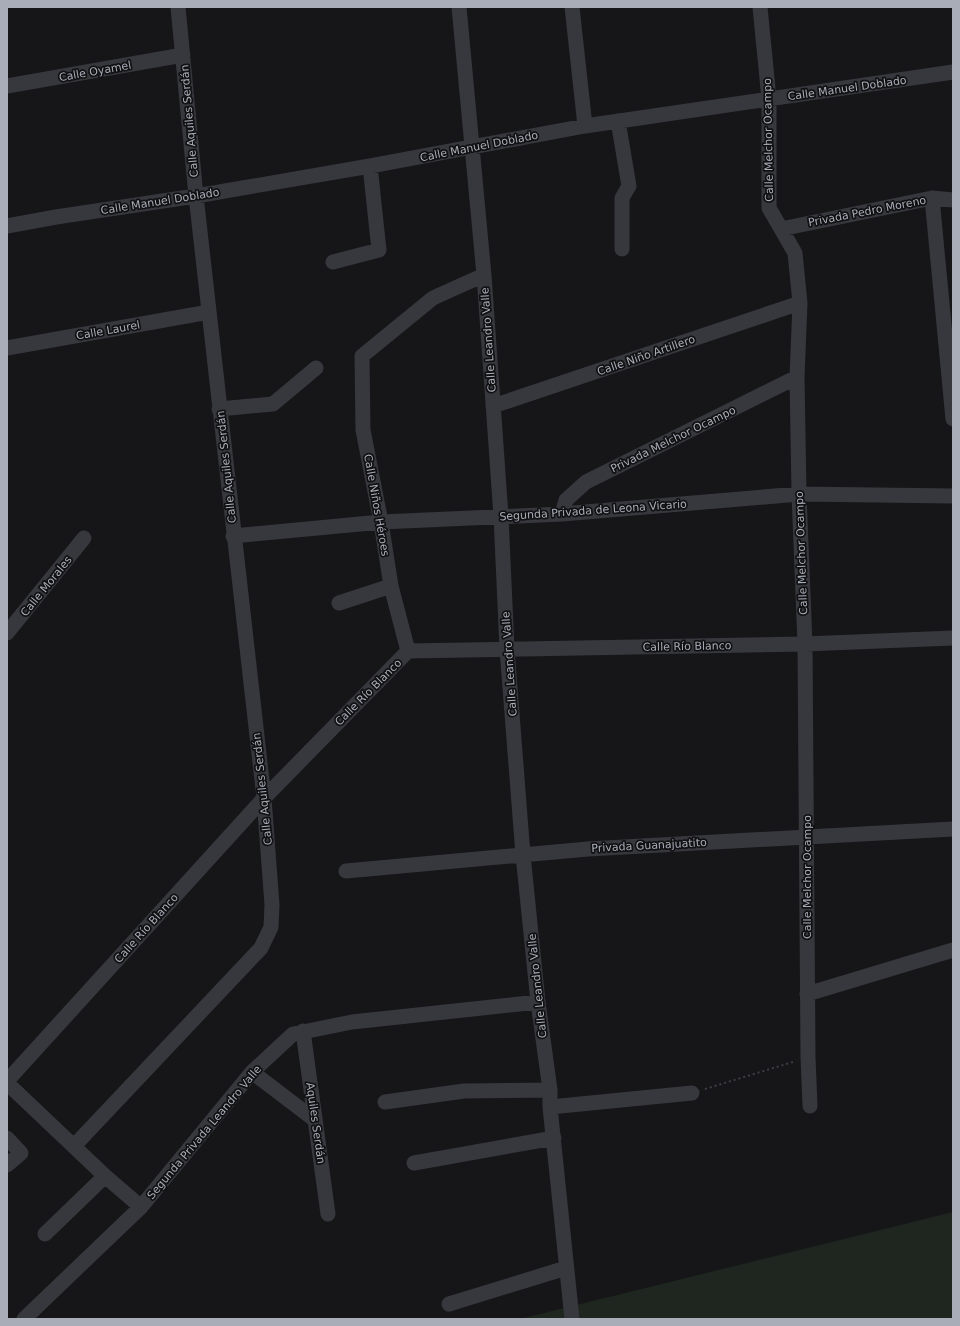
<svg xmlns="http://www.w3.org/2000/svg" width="960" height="1326" font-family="'DejaVu Sans',sans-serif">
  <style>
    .green { fill: #1e261f }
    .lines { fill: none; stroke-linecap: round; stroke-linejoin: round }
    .path { stroke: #3d3f44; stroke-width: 2; stroke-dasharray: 2 3; stroke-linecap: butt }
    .minor { stroke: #37383d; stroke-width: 15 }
    .labels { text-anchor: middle; stroke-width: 3.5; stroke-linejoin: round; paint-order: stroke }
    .street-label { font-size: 11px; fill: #a8adb8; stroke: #111113 }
  </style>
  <rect width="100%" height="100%" fill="#161618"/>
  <path class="green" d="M 953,1212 L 953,1319 L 520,1319 Z"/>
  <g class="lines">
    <path class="path" d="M 705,1089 L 796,1061"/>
    <path class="minor" d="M 459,7 L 484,275 L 501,516 L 507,649 L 523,855 L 538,1002 L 550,1090 L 550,1107 L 572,1319
      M 572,7 L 585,126
      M 760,7 L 769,99 L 769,208 L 795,253 L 800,303 L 797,377 L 799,494 L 805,644 L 808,1057 L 810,1106
      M 7,86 L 183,55
      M 618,121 L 629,186 L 622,198 L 622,249
      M 932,198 L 953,419
      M 7,226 L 56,217 L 196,196 L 370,166 L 585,126 L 953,72
      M 781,229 L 932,198 L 953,200
      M 333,262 L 379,250 L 370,166
      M 7,348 L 209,312
      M 493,406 L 800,303
      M 219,409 L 273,404 L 316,368
      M 562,514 L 566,500 L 586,482 L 797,377
      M 233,536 L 381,522 L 562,514 L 799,494 L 953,496
      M 339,603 L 391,586
      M 7,633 L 84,538
      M 408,651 L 391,586 L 381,522 L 363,430 L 362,356 L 433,298 L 484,275
      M 346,871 L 588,849 L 953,829
      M 807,994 L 953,950
      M 303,1031 L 328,1214
      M 252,1072 L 315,1120
      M 7,1081 L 264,798 L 408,651 L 805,644 L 953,638
      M 7,1083 L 105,1176 L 141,1207
      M 385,1102 L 464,1091 L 550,1090
      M 550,1107 L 692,1093
      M 7,1138 L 21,1153 L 7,1165
      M 74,1146 L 261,948 L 271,927 L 272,905 L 264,798 L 196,196 L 178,7
      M 414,1163 L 554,1138
      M 45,1234 L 105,1176
      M 449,1304 L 566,1268
      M 24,1319 L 141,1207 L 252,1072 L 293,1034 L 352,1022 L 538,1002"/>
  </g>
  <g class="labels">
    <g class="street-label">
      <text transform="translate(95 71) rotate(-10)" y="4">Calle Oyamel</text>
      <text transform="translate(847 88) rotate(-8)" y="4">Calle Manuel Doblado</text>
      <text transform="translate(189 121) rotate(-95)" y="4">Calle Aquiles Serdán</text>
      <text transform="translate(768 140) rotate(-91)" y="4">Calle Melchor Ocampo</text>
      <text transform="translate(479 146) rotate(-11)" y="4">Calle Manuel Doblado</text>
      <text transform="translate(160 201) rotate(-9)" y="4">Calle Manuel Doblado</text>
      <text transform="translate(867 211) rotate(-11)" y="4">Privada Pedro Moreno</text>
      <text transform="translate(108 330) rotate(-10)" y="4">Calle Laurel</text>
      <text transform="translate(488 340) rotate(-94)" y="4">Calle Leandro Valle</text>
      <text transform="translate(646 355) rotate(-19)" y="4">Calle Niño Artillero</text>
      <text transform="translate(673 439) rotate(-26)" y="4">Privada Melchor Ocampo</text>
      <text transform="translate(226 467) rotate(-96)" y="4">Calle Aquiles Serdán</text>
      <text transform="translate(377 505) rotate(80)" y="4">Calle Niños Héroes</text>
      <text transform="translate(593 510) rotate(-4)" y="4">Segunda Privada de Leona Vicario</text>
      <text transform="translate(801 553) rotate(-92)" y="4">Calle Melchor Ocampo</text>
      <text transform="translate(46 586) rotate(-51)" y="4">Calle Morales</text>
      <text transform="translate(687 646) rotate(-1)" y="4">Calle Río Blanco</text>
      <text transform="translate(509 664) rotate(-94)" y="4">Calle Leandro Valle</text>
      <text transform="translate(368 692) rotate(-45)" y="4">Calle Río Blanco</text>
      <text transform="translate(262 789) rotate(-96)" y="4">Calle Aquiles Serdán</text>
      <text transform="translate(649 845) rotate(-3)" y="4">Privada Guanajuatito</text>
      <text transform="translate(807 877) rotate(-90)" y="4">Calle Melchor Ocampo</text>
      <text transform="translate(146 928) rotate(-48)" y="4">Calle Río Blanco</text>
      <text transform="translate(537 986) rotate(-96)" y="4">Calle Leandro Valle</text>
      <text transform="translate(316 1123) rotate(82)" y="4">Aquiles Serdán</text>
      <text transform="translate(204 1132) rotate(-50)" y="4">Segunda Privada Leandro Valle</text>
    </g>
  </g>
  <rect width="960" height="1326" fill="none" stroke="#a8adb8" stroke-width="16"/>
</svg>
